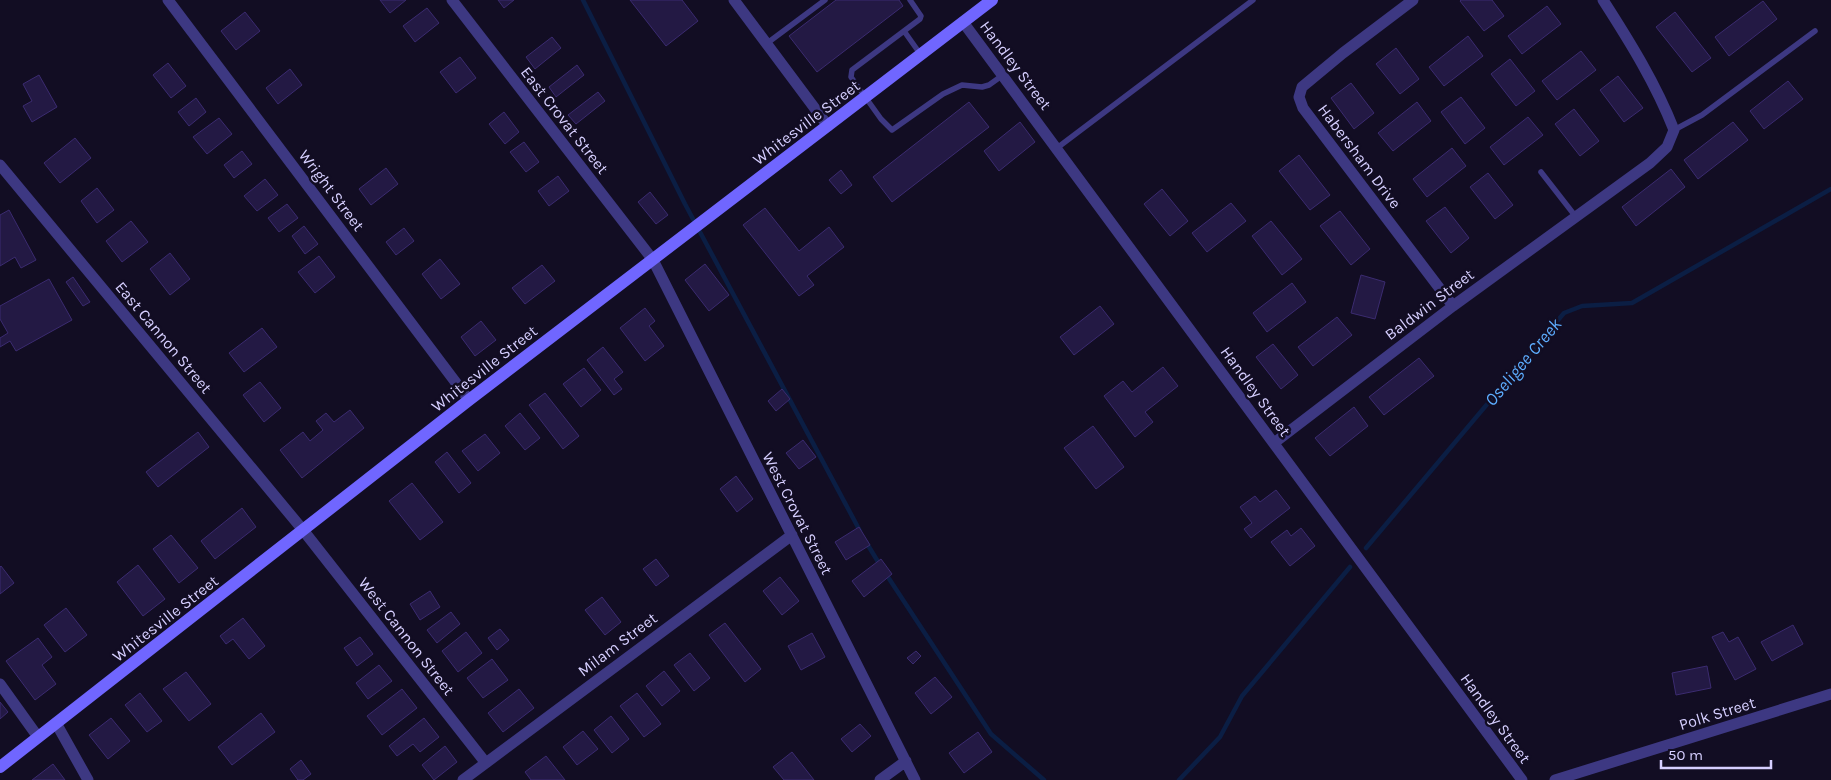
<svg xmlns="http://www.w3.org/2000/svg" width="1831" height="780" font-family="Karla,sans-serif">
  <style>
    .lines { fill: none; stroke-linecap: round; stroke-linejoin: round }
    .stream { stroke: #0b1e44; stroke-width: 4.5 }
    .building { fill: #231944; stroke: #3b2b70 }
    .lane { stroke: #3d3882; stroke-width: 5.5 }
    .street { stroke: #3d3882; stroke-width: 11 }
    .secondary { stroke: #7066ff; stroke-width: 12 }
    .labels { text-anchor: middle; stroke-width: 5; stroke-linejoin: round; paint-order: stroke }
    .street-label { font-size: 16px; fill: #d6cfff; stroke: #120d23 }
    .water-label { font-size: 18px; font-style: italic; fill: #5dadff; stroke: #120d23 }
  </style>
  <rect width="100%" height="100%" fill="#120d23"/>
  <g class="lines">
    <path class="stream" d="M 583,0 L 685,204 L 860,531
      M 866,542 L 880,565
      M 1366,548 L 1564,313 L 1582,306 L 1632,303 L 1831,189
      M 886,574 L 991,734 L 1044,780
      M 1179,780 L 1220,737 L 1242,696 L 1350,567"/>
  </g>
  <path class="building" d="M 380,0 L 406,0 L 390,13 Z
    M 498,0 L 514,0 L 504,8 Z
    M 630,0 L 682,0 L 698,21 L 666,46 Z
    M 836,0 L 899,0 L 903,6 L 817,72 L 789,36 Z
    M 1461,0 L 1492,0 L 1504,16 L 1484,31 L 1460,1 Z
    M 1763,1 L 1777,19 L 1729,56 L 1715,37 Z
    M 1547,6 L 1561,24 L 1522,54 L 1508,36 Z
    M 427,8 L 439,23 L 415,42 L 403,26 Z
    M 245,12 L 260,31 L 236,50 L 221,31 Z
    M 1675,12 L 1711,58 L 1692,72 L 1656,27 Z
    M 1468,36 L 1483,56 L 1444,86 L 1429,67 Z
    M 552,37 L 561,48 L 535,69 L 526,57 Z
    M 1396,48 L 1419,79 L 1400,94 L 1376,64 Z
    M 1581,51 L 1596,70 L 1557,100 L 1542,81 Z
    M 460,57 L 476,78 L 456,93 L 440,72 Z
    M 1510,59 L 1535,91 L 1516,106 L 1491,74 Z
    M 168,63 L 186,86 L 171,98 L 153,75 Z
    M 577,65 L 584,75 L 556,97 L 549,87 Z
    M 290,69 L 302,85 L 278,104 L 266,88 Z
    M 39,75 L 57,107 L 32,122 L 23,106 L 32,101 L 23,84 Z
    M 1618,76 L 1643,108 L 1624,122 L 1600,90 Z
    M 1788,81 L 1803,99 L 1764,129 L 1750,111 Z
    M 1351,83 L 1374,113 L 1354,129 L 1331,98 Z
    M 598,92 L 605,101 L 576,124 L 568,115 Z
    M 1461,97 L 1485,128 L 1465,144 L 1441,112 Z
    M 196,98 L 206,112 L 189,126 L 178,112 Z
    M 969,102 L 989,127 L 892,202 L 873,177 Z
    M 1417,102 L 1431,121 L 1393,151 L 1378,133 Z
    M 1574,109 L 1599,141 L 1580,156 L 1555,124 Z
    M 504,112 L 519,132 L 505,144 L 489,124 Z
    M 1528,117 L 1543,135 L 1504,165 L 1490,147 Z
    M 219,118 L 232,134 L 207,154 L 193,137 Z
    M 1020,122 L 1035,142 L 999,171 L 984,151 Z
    M 1733,122 L 1748,140 L 1698,179 L 1684,160 Z
    M 75,138 L 91,158 L 60,183 L 44,163 Z
    M 524,142 L 539,162 L 526,172 L 510,152 Z
    M 1452,148 L 1466,166 L 1427,197 L 1413,179 Z
    M 242,151 L 252,164 L 234,178 L 224,165 Z
    M 1299,155 L 1330,195 L 1310,210 L 1279,171 Z
    M 386,168 L 398,184 L 371,205 L 359,189 Z
    M 1671,169 L 1685,187 L 1636,226 L 1622,207 Z
    M 841,170 L 852,185 L 841,194 L 829,180 Z
    M 1488,173 L 1513,205 L 1495,219 L 1470,187 Z
    M 558,176 L 569,191 L 549,206 L 538,191 Z
    M 265,179 L 278,195 L 257,211 L 244,196 Z
    M 97,188 L 114,210 L 97,223 L 81,201 Z
    M 1162,189 L 1188,221 L 1170,236 L 1144,204 Z
    M 650,192 L 668,215 L 656,224 L 638,202 Z
    M 1231,203 L 1246,221 L 1207,252 L 1192,233 Z
    M 287,204 L 298,218 L 279,232 L 268,218 Z
    M 1445,207 L 1469,238 L 1451,253 L 1426,221 Z
    M 765,208 L 799,251 L 829,227 L 844,247 L 807,276 L 814,285 L 799,296 L 743,225 Z
    M 9,210 L 36,260 L 21,268 L 15,257 L 0,266 L 0,215 Z
    M 1340,211 L 1370,249 L 1351,265 L 1320,226 Z
    M 131,221 L 148,242 L 122,262 L 106,241 Z
    M 1271,221 L 1302,259 L 1282,275 L 1252,236 Z
    M 304,226 L 318,244 L 305,254 L 292,236 Z
    M 404,228 L 414,241 L 396,255 L 386,242 Z
    M 170,253 L 190,279 L 170,295 L 150,269 Z
    M 319,256 L 335,277 L 315,293 L 298,272 Z
    M 440,259 L 460,284 L 441,299 L 422,274 Z
    M 705,264 L 729,295 L 709,311 L 685,280 Z
    M 542,265 L 555,281 L 525,304 L 512,288 Z
    M 1361,275 L 1385,282 L 1375,319 L 1351,313 Z
    M 73,277 L 90,302 L 83,306 L 66,282 Z
    M 49,279 L 72,320 L 16,351 L 10,341 L 0,347 L 0,338 L 8,333 L 0,319 L 0,306 Z
    M 1292,283 L 1306,302 L 1267,332 L 1253,313 Z
    M 1100,306 L 1114,324 L 1074,355 L 1060,337 Z
    M 645,308 L 655,321 L 649,326 L 664,346 L 645,361 L 620,328 Z
    M 1337,317 L 1352,335 L 1313,366 L 1298,347 Z
    M 481,321 L 496,340 L 475,356 L 461,337 Z
    M 262,328 L 277,347 L 244,372 L 229,353 Z
    M 1273,344 L 1298,375 L 1281,389 L 1256,357 Z
    M 603,347 L 623,372 L 614,379 L 622,389 L 614,395 L 587,360 Z
    M 1419,358 L 1434,376 L 1384,415 L 1369,397 Z
    M 1163,367 L 1178,386 L 1145,412 L 1153,422 L 1135,437 L 1104,396 L 1123,381 L 1132,392 Z
    M 584,368 L 601,390 L 581,407 L 563,384 Z
    M 260,382 L 281,408 L 264,422 L 243,395 Z
    M 782,389 L 790,399 L 776,411 L 768,401 Z
    M 545,393 L 579,436 L 563,449 L 529,405 Z
    M 1354,407 L 1368,426 L 1330,456 L 1315,438 Z
    M 350,410 L 364,428 L 302,478 L 280,450 L 303,432 L 310,441 L 323,430 L 316,421 L 326,413 L 334,422 Z
    M 520,413 L 540,438 L 525,450 L 505,426 Z
    M 1093,426 L 1124,467 L 1096,489 L 1064,448 Z
    M 198,432 L 209,447 L 158,487 L 146,472 Z
    M 485,434 L 500,453 L 478,471 L 462,451 Z
    M 803,440 L 816,457 L 799,469 L 786,453 Z
    M 447,452 L 471,483 L 459,493 L 435,462 Z
    M 736,476 L 753,499 L 737,512 L 720,489 Z
    M 412,483 L 443,522 L 420,540 L 389,501 Z
    M 1276,490 L 1290,508 L 1251,538 L 1244,529 L 1252,523 L 1240,507 L 1255,496 L 1260,502 Z
    M 242,508 L 256,527 L 215,559 L 201,541 Z
    M 859,527 L 870,545 L 846,560 L 835,542 Z
    M 1301,528 L 1315,546 L 1290,566 L 1271,542 L 1287,530 L 1291,536 Z
    M 171,535 L 198,568 L 179,583 L 153,549 Z
    M 656,559 L 669,576 L 656,586 L 643,569 Z
    M 881,559 L 892,574 L 864,597 L 852,581 Z
    M 138,565 L 165,599 L 143,616 L 117,582 Z
    M 1,566 L 14,583 L 0,594 L 0,567 Z
    M 780,577 L 799,601 L 782,615 L 763,591 Z
    M 430,591 L 440,607 L 420,620 L 410,604 Z
    M 602,597 L 621,622 L 605,635 L 585,610 Z
    M 66,608 L 87,635 L 65,652 L 44,625 Z
    M 451,612 L 460,624 L 437,643 L 427,630 Z
    M 243,618 L 265,646 L 249,659 L 233,639 L 226,644 L 220,636 Z
    M 725,623 L 761,669 L 745,682 L 709,635 Z
    M 1793,625 L 1803,644 L 1772,661 L 1761,642 Z
    M 500,629 L 509,640 L 497,650 L 488,638 Z
    M 466,632 L 482,653 L 458,672 L 442,651 Z
    M 1723,632 L 1729,642 L 1738,637 L 1756,669 L 1735,680 L 1712,637 Z
    M 812,633 L 825,657 L 801,670 L 788,646 Z
    M 360,637 L 373,654 L 357,666 L 344,648 Z
    M 38,638 L 52,657 L 42,665 L 56,684 L 35,700 L 6,661 Z
    M 916,651 L 921,656 L 913,664 L 907,658 Z
    M 690,653 L 710,678 L 694,691 L 674,665 Z
    M 492,659 L 508,680 L 483,698 L 467,678 Z
    M 379,665 L 392,681 L 368,699 L 356,683 Z
    M 1707,666 L 1711,688 L 1676,695 L 1672,673 Z
    M 664,671 L 680,691 L 662,706 L 646,686 Z
    M 186,672 L 211,704 L 189,721 L 163,689 Z
    M 935,677 L 952,697 L 931,714 L 915,693 Z
    M 402,689 L 417,708 L 382,735 L 367,716 Z
    M 519,689 L 534,708 L 503,732 L 488,713 Z
    M 140,693 L 162,721 L 147,732 L 125,705 Z
    M 637,693 L 661,724 L 644,737 L 620,706 Z
    M 0,702 L 8,712 L 0,719 Z
    M 261,713 L 275,732 L 232,765 L 218,747 Z
    M 611,716 L 629,739 L 612,753 L 594,730 Z
    M 111,718 L 130,741 L 108,759 L 89,735 Z
    M 424,718 L 439,737 L 420,752 L 413,744 L 397,756 L 389,746 Z
    M 860,724 L 871,736 L 852,752 L 841,739 Z
    M 583,731 L 598,749 L 577,765 L 563,747 Z
    M 978,732 L 992,752 L 964,773 L 949,753 Z
    M 445,746 L 457,762 L 434,780 L 422,765 Z
    M 792,752 L 814,780 L 784,780 L 773,767 Z
    M 546,756 L 565,780 L 531,780 L 525,772 Z
    M 301,760 L 311,774 L 303,780 L 298,780 L 290,769 Z
    M 53,764 L 65,780 L 32,780 Z"/>
  <g class="lines">
    <path class="lane" d="M 910,0 L 921,16 L 920,19 L 852,70 L 851,77 L 881,119 L 892,130 L 943,94 L 962,85 L 982,87 L 989,85 L 1003,75
      M 904,31 L 921,55
      M 766,44 L 825,0
      M 1674,130 L 1702,115 L 1815,31
      M 1057,148 L 1253,0
      M 1541,172 L 1576,217"/>
    <path class="street" d="M 168,0 L 469,400
      M 452,0 L 653,260 L 915,780
      M 734,0 L 828,126
      M 1413,0 L 1343,53 L 1302,87 L 1299,97 L 1303,108 L 1453,306
      M 963,22 L 1522,780
      M 0,165 L 303,530 L 485,762
      M 1274,443 L 1453,306 L 1650,163 L 1667,147 L 1674,130 C 1656,84 1630,42 1603,0
      M 0,684 L 38,737
      M 56,723 L 88,780
      M 463,780 L 792,535
      M 880,780 L 906,761
      M 1555,780 L 1831,694"/>
    <path class="secondary" d="M 0,767 L 469,400 L 992,0"/>
  </g>
  <g class="labels">
    <g class="street-label">
      <text transform="translate(1016 65) rotate(53)" y="6">Handley Street</text>
      <text transform="translate(565 120) rotate(52)" y="6">East Crovat Street</text>
      <text transform="translate(806 122) rotate(-37)" y="6">Whitesville Street</text>
      <text transform="translate(1360 156) rotate(53)" y="6">Habersham Drive</text>
      <text transform="translate(332 190) rotate(53)" y="6">Wright Street</text>
      <text transform="translate(1429 304) rotate(-37)" y="6">Baldwin Street</text>
      <text transform="translate(164 337) rotate(50)" y="6">East Cannon Street</text>
      <text transform="translate(484 368) rotate(-38)" y="6">Whitesville Street</text>
      <text transform="translate(1256 391) rotate(54)" y="6">Handley Street</text>
      <text transform="translate(798 513) rotate(63)" y="6">West Crovat Street</text>
      <text transform="translate(165 618) rotate(-38)" y="6">Whitesville Street</text>
      <text transform="translate(407 636) rotate(52)" y="6">West Cannon Street</text>
      <text transform="translate(617 644) rotate(-37)" y="6">Milam Street</text>
      <text transform="translate(1717 713) rotate(-17)" y="6">Polk Street</text>
      <text transform="translate(1496 718) rotate(54)" y="6">Handley Street</text>
    </g>
    <g class="water-label">
      <text transform="translate(1523 362) rotate(-50)" y="6">Oseligee Creek</text>
    </g>
  </g>
  <path d="M1661 760v8h110v-8" fill="none" stroke="#d6cfff" stroke-width="2.5"/>
  <text x="1668" y="760" font-size="15" fill="#d6cfff" stroke="#120d23" stroke-width="4" paint-order="stroke">50 m</text>
</svg>
